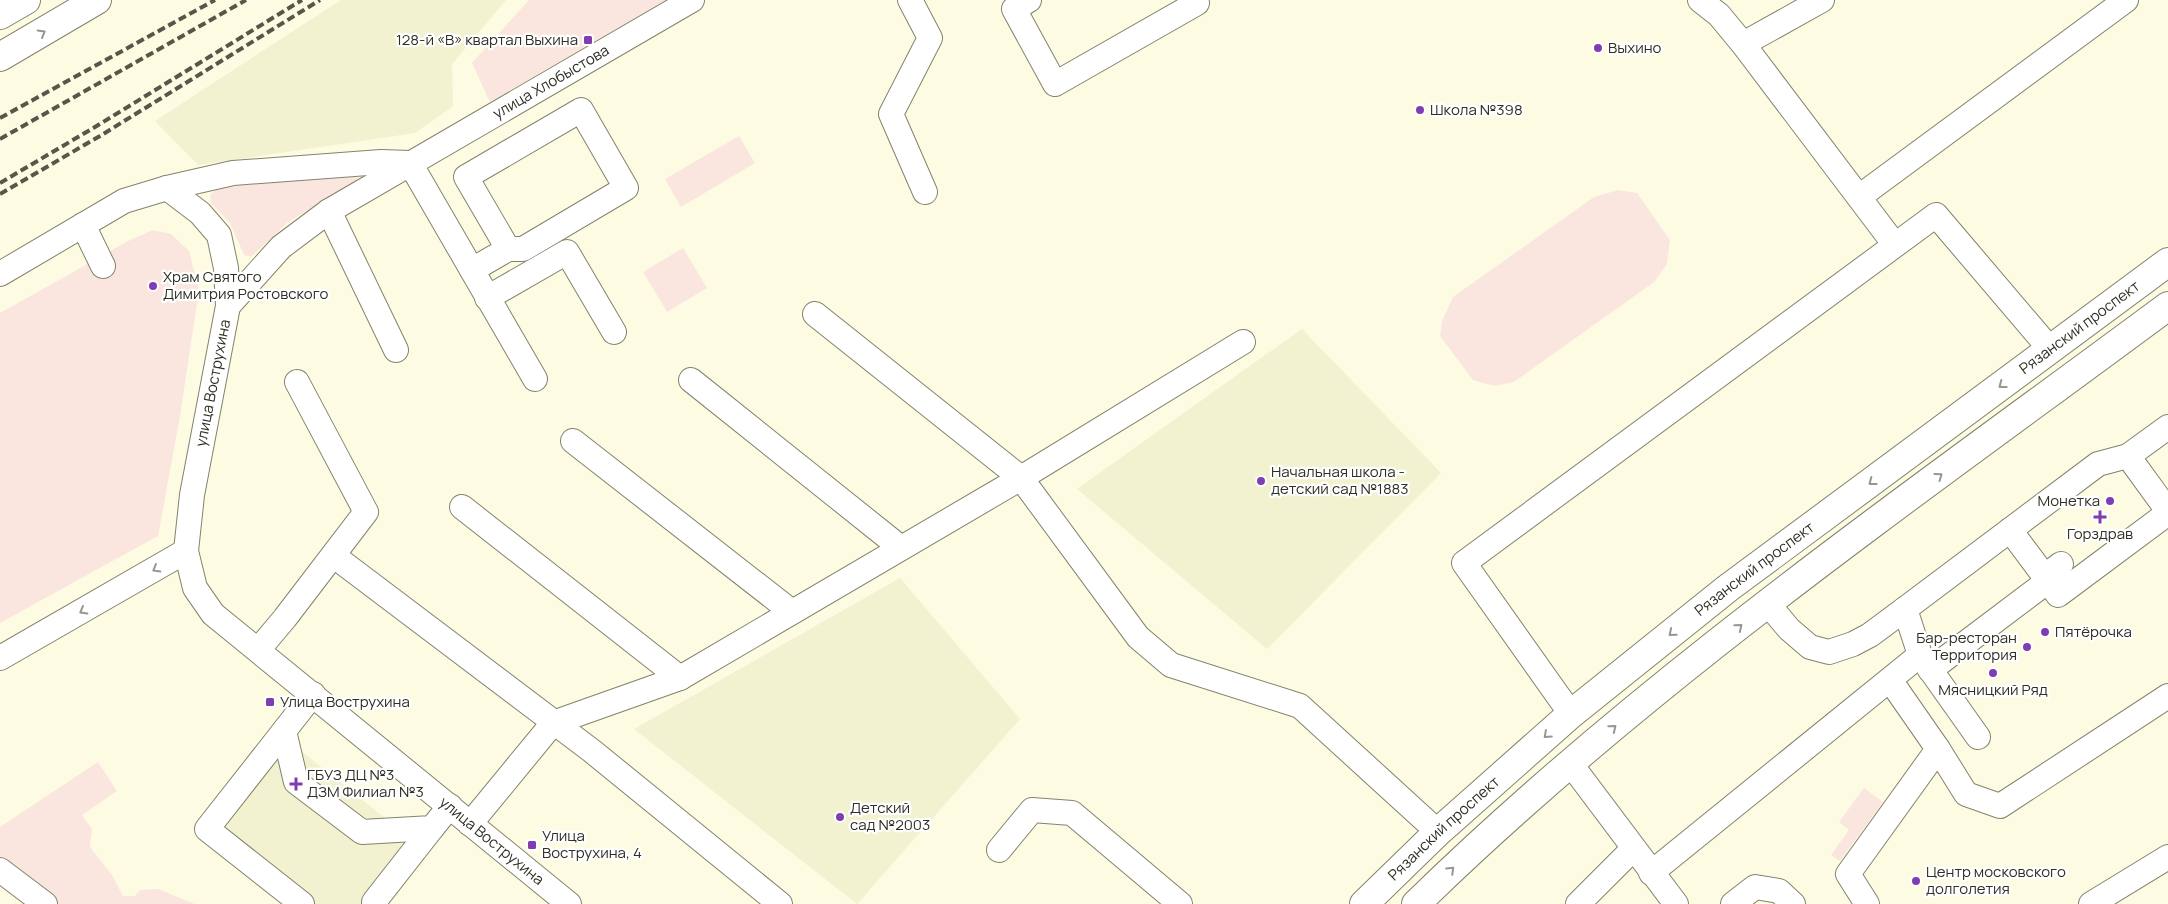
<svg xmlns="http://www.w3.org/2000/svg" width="2168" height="904" font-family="Manrope,sans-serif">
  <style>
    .built { fill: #f2f1d0 }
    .green { fill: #fae6de }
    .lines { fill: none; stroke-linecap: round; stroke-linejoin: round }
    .minor-casing { stroke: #83836c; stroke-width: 26 }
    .major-casing { stroke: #83836c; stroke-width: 30 }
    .minor { stroke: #fff; stroke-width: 24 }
    .major { stroke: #fff; stroke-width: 28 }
    .rail { stroke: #565649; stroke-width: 4; stroke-dasharray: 8 4; stroke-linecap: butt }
    .oneway { stroke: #979792 }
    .poi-dot { fill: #803db1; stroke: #fff; stroke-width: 2 }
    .labels { text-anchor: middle; stroke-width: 4.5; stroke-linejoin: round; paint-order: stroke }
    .poi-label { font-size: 15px; fill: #2f2f25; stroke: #fff; text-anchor: start }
    .street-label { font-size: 15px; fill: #2f2f25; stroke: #fff }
  </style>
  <rect width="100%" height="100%" fill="#fdfce3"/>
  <path class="built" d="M 341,0 L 506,0 L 452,64 L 453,106 L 415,133 L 198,165 L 155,121 Z
    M 1302,329 L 1441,473 L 1267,649 L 1077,489 Z
    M 900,578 L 1020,719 L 857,904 L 634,729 Z
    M 286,739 L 414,841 L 363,904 L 310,904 L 215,828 Z"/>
  <path class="green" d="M 529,0 L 666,0 L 490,102 L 472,63 Z
    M 739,136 L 755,163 L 681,207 L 665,179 Z
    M 355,172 L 358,176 L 357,181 L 288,222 L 251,257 L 244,255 L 230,223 L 211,203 L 210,195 L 216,190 L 272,178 Z
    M 1618,190 L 1637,193 L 1670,240 L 1667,264 L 1654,282 L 1514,382 L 1494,386 L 1473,380 L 1440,336 L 1442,321 L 1453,297 L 1594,197 Z
    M 153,230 L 171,234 L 189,251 L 199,290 L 180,416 L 158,536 L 0,623 L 0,313 L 130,240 Z
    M 683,248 L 707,288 L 667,312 L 643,272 Z
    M 98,762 L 117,791 L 82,815 L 92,829 L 90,847 L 112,875 L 123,896 L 135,896 L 140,890 L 158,889 L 195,904 L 57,904 L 0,859 L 0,827 Z
    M 1864,788 L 1883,802 L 1840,861 L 1831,855 L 1849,830 L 1839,822 Z"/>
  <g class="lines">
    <g class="minor-casing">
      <g id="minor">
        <path d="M 910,0 L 930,38 L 891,114 L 925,192"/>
        <path d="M 1029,0 L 1014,9 L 1055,84 L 1197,3 L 1196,0"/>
        <path d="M 1700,0 L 1719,15 L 1743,44 L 1895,245"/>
        <path d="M 1743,44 L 1822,0"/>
        <path d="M 410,163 L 535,379"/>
        <path id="s1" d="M 167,188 L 200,213 L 219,235 L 226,268 L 228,306 L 192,495 L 186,551 L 195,588 L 213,614 L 569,904"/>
        <path d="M 1859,197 L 2126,0"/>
        <path d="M 329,211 L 396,350"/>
        <path d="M 83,225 L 103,266"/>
        <path d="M 472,270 L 508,249 L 523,249 L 626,188 L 581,110 L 466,177 L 508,249"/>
        <path d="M 0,274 L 124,201 L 167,188 L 233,173 L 381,162 L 410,163"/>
        <path d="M 487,298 L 567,252 L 614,332"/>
        <path id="s2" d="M 228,306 L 281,247 L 329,211 L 692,0"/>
        <path d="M 815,314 L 1021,478 L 1138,637 L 1171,665 L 1300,706 L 1438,832"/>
        <path d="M 691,380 L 901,548"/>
        <path d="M 573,441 L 792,612"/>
        <path d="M 2128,456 L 2168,511"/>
        <path d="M 462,507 L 680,678"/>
        <path d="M 334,556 L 592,751 L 780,904"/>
        <path d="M 2045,576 L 2061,564"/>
        <path d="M 2048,581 L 2058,595 L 2168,513"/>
        <path d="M 1768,604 L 1789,629 L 1810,647 L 1829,652 L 1853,644 L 1870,635 L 1905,609 L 2098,464 L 2128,456 L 2168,427"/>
        <path d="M 1905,609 L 1920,655 L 1978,737"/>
        <path d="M 259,649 L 285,618 L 366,512 L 297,382"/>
        <path d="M 0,658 L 186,551"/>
        <path d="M 1930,670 L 2048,581 L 2010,530"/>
        <path d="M 313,694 L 284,731 L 296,782 L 362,832 L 432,828 L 450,806"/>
        <path d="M 1571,714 L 1464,563 L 1936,215 L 2050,349"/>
        <path d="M 284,731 L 207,829 L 302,904"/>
        <path d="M 1938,749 L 1966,794 L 2000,806 L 2168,696"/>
        <path d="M 1570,763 L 1676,904"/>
        <path d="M 470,824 L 553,723 L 680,678 L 1021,478 L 1243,342"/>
        <path d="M 999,850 L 1032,810 L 1072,813 L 1180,904"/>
        <path d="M 0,870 L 45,904"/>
        <path d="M 1651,873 L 1920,655"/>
        <path d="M 376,904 L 374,902 L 432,828"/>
        <path d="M 1578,904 L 1633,849"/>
        <path d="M 1733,904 L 1755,887 L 1779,891 L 1793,904"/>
        <path d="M 1867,904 L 1848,874 L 1938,749 L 1890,680"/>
        <path d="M 2091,904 L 2168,857"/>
      </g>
    </g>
    <g class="major-casing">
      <g id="major">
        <path d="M 0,15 L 26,0"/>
        <path d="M 0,57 L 97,0"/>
        <path id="s3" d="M 1364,904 L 1438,832 L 1571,714 L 1728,588 L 2168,262"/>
        <path d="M 1416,904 C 1644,681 1912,496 2168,306"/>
      </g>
    </g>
    <use href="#minor" class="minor"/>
    <use href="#major" class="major"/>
    <path class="rail" d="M 0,118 L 215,0
      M 0,139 L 246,0
      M 0,183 L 95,127 L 302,0
      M 0,194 L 100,136 L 320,0"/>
  </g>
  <defs><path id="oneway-chevron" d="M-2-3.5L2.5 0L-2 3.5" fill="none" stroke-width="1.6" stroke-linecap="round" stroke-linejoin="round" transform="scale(1.25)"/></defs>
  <g class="oneway">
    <use href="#oneway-chevron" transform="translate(42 33) rotate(-30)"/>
    <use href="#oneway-chevron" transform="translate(2002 385) rotate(143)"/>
    <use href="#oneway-chevron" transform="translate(1939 476) rotate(-36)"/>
    <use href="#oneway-chevron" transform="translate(1872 482) rotate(143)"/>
    <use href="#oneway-chevron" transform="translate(156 569) rotate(150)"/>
    <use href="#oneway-chevron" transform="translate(83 611) rotate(150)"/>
    <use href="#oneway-chevron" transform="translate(1739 627) rotate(-39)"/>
    <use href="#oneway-chevron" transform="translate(1672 633) rotate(141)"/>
    <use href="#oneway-chevron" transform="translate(1613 728) rotate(-39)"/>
    <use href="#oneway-chevron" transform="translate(1547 735) rotate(138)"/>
    <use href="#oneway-chevron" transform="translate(1451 870) rotate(-44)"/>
  </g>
  <g class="poi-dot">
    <rect x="583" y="35" width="10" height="10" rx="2.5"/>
    <circle cx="1598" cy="48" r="5"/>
    <circle cx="1420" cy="110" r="5"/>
    <circle cx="153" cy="286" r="5"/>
    <circle cx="1261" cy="481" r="5"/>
    <circle cx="2110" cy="501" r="5"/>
    <path d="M2097.5 509.5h5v5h5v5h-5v5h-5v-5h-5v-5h5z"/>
    <circle cx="2045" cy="632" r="5"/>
    <circle cx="2027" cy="647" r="5"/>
    <circle cx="1993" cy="673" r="5"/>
    <rect x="265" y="697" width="10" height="10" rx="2.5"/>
    <path d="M293.5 776.5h5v5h5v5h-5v5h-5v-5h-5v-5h5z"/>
    <circle cx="840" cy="817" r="5"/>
    <rect x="527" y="840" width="10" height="10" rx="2.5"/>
    <circle cx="1916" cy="881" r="5"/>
  </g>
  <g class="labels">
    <g class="poi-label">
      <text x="578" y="45" text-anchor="end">128-й «В» квартал Выхина</text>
      <text x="1608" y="53">Выхино</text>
      <text x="1430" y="115">Школа №398</text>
      <text x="163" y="282">Храм Святого<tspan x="163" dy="17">Димитрия Ростовского</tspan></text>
      <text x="1271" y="477">Начальная школа -<tspan x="1271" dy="17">детский сад №1883</tspan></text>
      <text x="2100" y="506" text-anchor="end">Монетка</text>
      <text x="2100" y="539" text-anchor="middle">Горздрав</text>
      <text x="2055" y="637">Пятёрочка</text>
      <text x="2017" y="643" text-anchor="end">Бар-ресторан<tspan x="2017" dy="17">Территория</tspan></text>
      <text x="1993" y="695" text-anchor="middle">Мясницкий Ряд</text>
      <text x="280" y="707">Улица Вострухина</text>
      <text x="307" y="780">ГБУЗ ДЦ №3<tspan x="307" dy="17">ДЗМ Филиал №3</tspan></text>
      <text x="850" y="813">Детский<tspan x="850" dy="17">сад №2003</tspan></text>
      <text x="542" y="841">Улица<tspan x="542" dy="17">Вострухина, 4</tspan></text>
      <text x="1926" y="877">Центр московского<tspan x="1926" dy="17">долголетия</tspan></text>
    </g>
    <g class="street-label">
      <text dy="5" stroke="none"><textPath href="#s2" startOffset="396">улица Хлобыстова</textPath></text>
      <text dy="5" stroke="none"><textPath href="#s3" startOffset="920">Рязанский проспект</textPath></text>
      <text transform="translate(213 383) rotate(-79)" y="5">улица Вострухина</text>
      <text dy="5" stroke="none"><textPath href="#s3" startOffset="515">Рязанский проспект</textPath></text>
      <text dy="5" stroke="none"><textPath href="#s3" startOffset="110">Рязанский проспект</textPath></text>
      <text dy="5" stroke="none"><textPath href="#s1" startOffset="820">улица Вострухина</textPath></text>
    </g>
  </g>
</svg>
